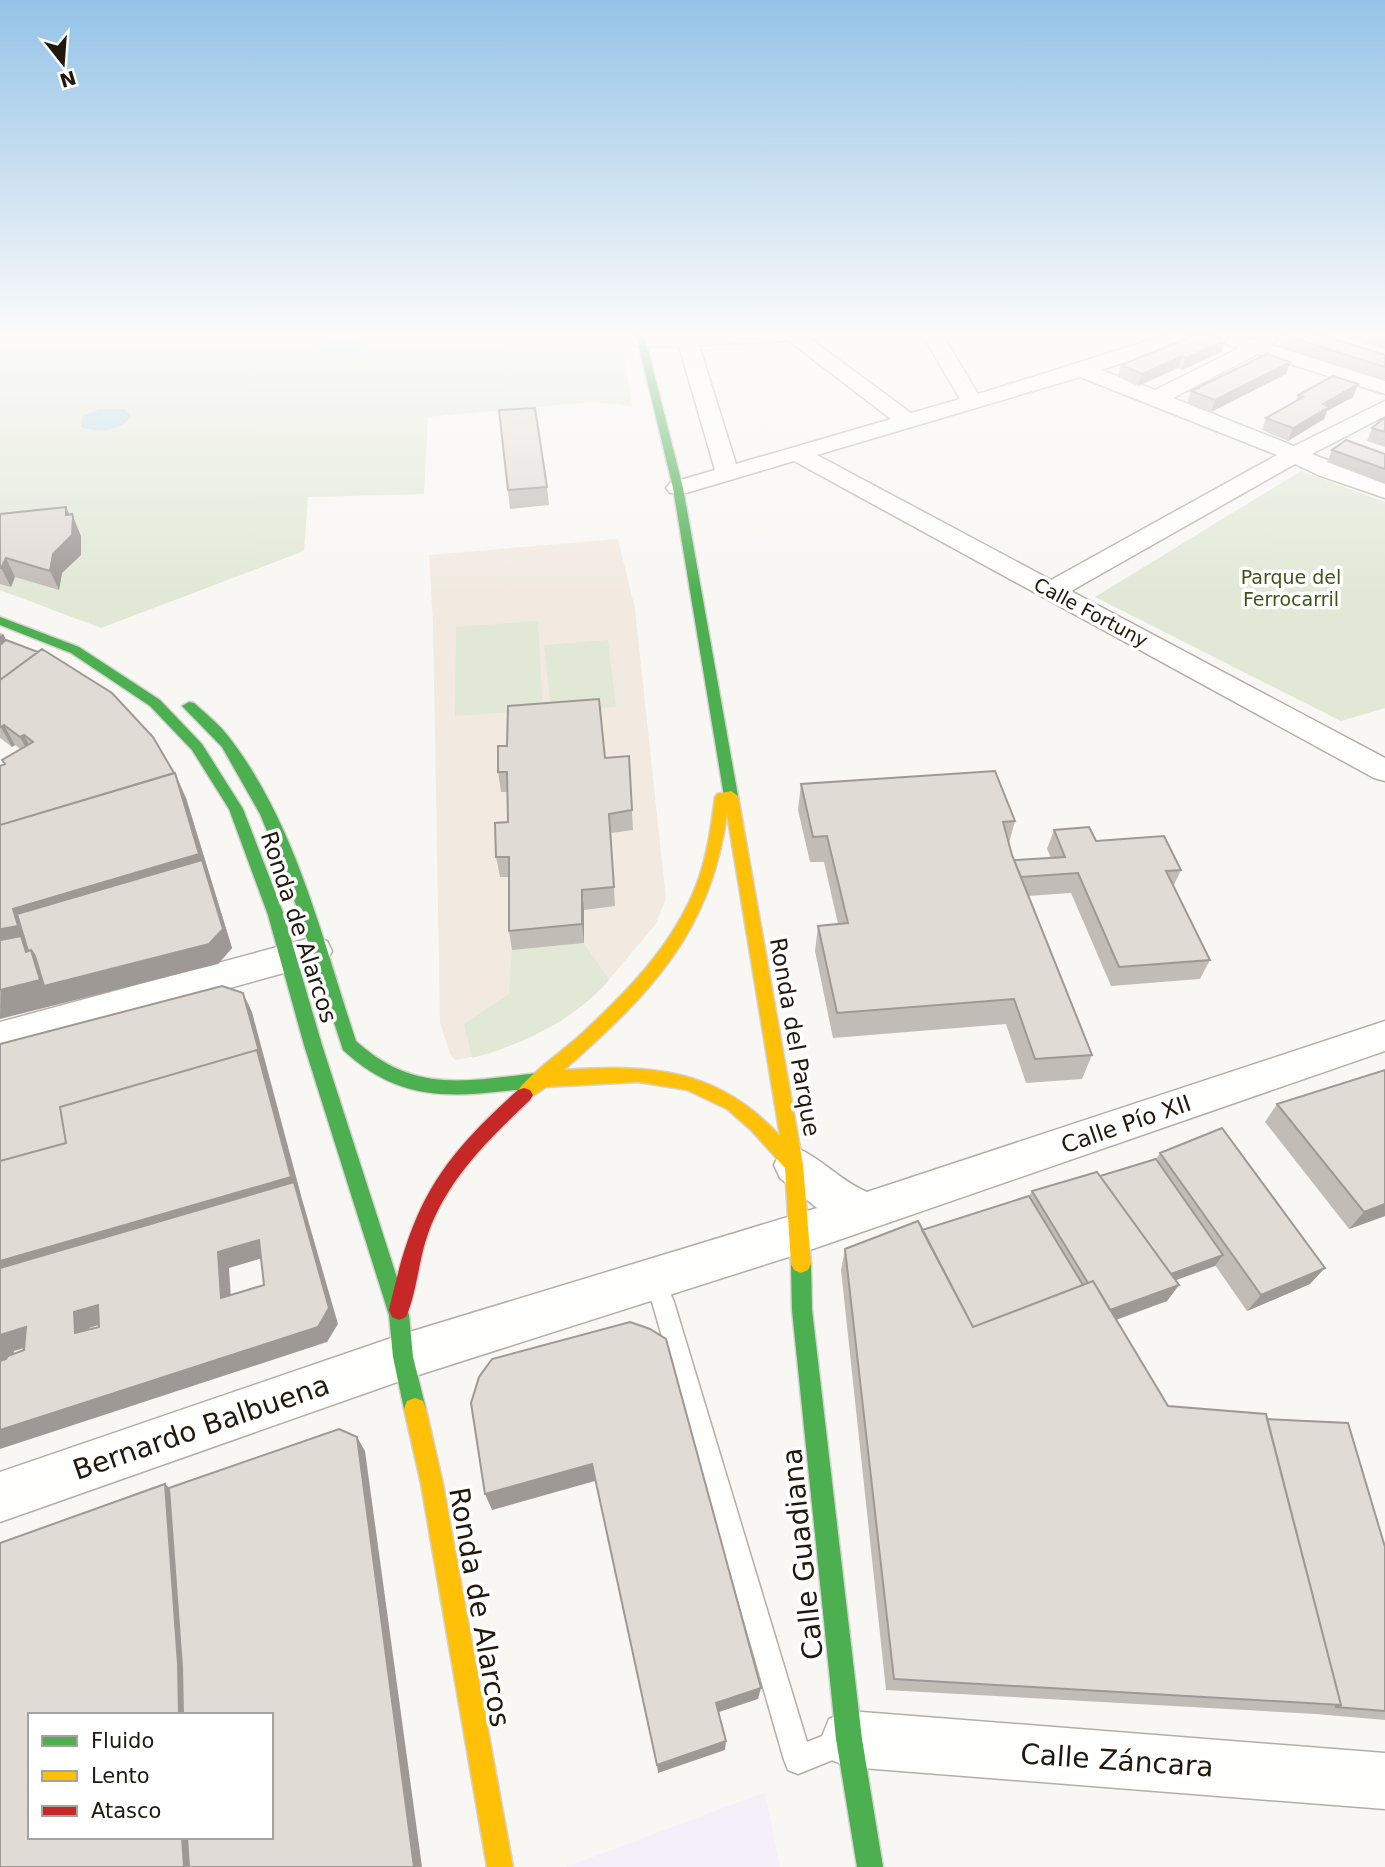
<svg xmlns="http://www.w3.org/2000/svg" width="1385" height="1867" font-family="'DejaVu Sans',sans-serif">
  <style>
    .commercial { fill: #f5effa }
    .built { fill: #f2eae1 }
    .green { fill: #e1e8d6 }
    .water { fill: #b6dae5 }
    .lines { fill: none; stroke-linecap: round; stroke-linejoin: round }
    .lane-casing { stroke: #b4aea8; stroke-width: 3 }
    .street-casing { stroke: #b4aea8; stroke-width: 3 }
    .fast-casing { stroke: #d5d2d0; stroke-width: 3 }
    .slow-casing { stroke: #d5d2d0; stroke-width: 3 }
    .jam-casing { stroke: #d5d2d0; stroke-width: 3 }
    .lane { fill: #fefefd; fill-rule: evenodd }
    .street { fill: #fefefd; fill-rule: evenodd }
    .fast { fill: #4caf50; fill-rule: evenodd }
    .slow { fill: #ffc107; fill-rule: evenodd }
    .jam { fill: #c62828; fill-rule: evenodd }
    .wall { fill: #c2bcb7 }
    .shaded-wall { fill: #9e9995 }
    .building { fill: #e1dbd5; stroke: #9e9995; stroke-width: 2; fill-rule: evenodd }
    .labels { text-anchor: middle; stroke-width: 7; stroke-linejoin: round; paint-order: stroke }
    .far-park-label { font-size: 19px; fill: #3e5316; stroke: #fff }
    .far-street-label { font-size: 19px; fill: #21180e; stroke: #fff }
    .street-label { font-size: 23px; fill: #21180e; stroke: #fff }
    .near-street-label { font-size: 28px; fill: #21180e; stroke: #fff }
  </style>
  <rect width="100%" height="100%" fill="#f9f7f4"/>
  <path class="commercial" d="M 765,1792 L 780,1867 L 566,1867 Z"/>
  <path class="built" d="M 618,539 L 635,609 L 666,899 L 655,925 L 602,988 L 562,1020 L 522,1041 L 488,1054 L 455,1060 L 450,1054 L 440,1023 L 433,625 L 429,555 Z"/>
  <path class="green" d="M 0,334 L 621,334 L 632,406 L 593,402 L 428,417 L 424,494 L 308,497 L 304,551 L 101,628 L 0,590 Z
    M 1301,471 L 1385,502 L 1385,708 L 1341,721 L 1095,597 Z
    M 538,621 L 543,710 L 455,716 L 456,627 Z
    M 608,640 L 616,707 L 551,712 L 544,645 Z
    M 584,943 L 609,980 C 575,1020 521,1045 472,1058 L 464,1024 L 509,994 L 512,950 Z"/>
  <path class="water" d="M 329,334 L 372,334 L 360,353 L 317,351 Z
    M 100,409 L 125,409 L 131,417 C 117,432 99,433 81,427 L 83,416 Z"/>
  <g class="lines">
    <g class="lane-casing">
      <path id="lane" d="M 649,1270 L 665,1280 L 674,1302 L 807,1742 L 840,1729 L 850,1733 L 854,1743 L 850,1753 L 798,1774 L 788,1770 L 784,1760 L 652,1302 L 638,1280 L 641,1273 Z"/>
    </g>
    <g class="street-casing">
      <path id="street" d="M 682,334 L 823,334 L 820,338 L 812,340 L 911,413 L 960,399 L 922,334 L 942,334 L 978,394 L 1170,334 L 1191,334 L 1183,344 L 1101,370 L 1155,390 L 1239,348 L 1208,338 L 1205,334 L 1236,334 L 1254,340 L 1260,335 L 1272,334 L 1277,339 L 1271,345 L 1385,381 L 1385,394 L 1258,354 L 1173,398 L 1294,446 L 1385,401 L 1385,416 L 1312,454 L 1385,483 L 1385,498 L 1318,475 L 1295,464 L 1071,591 L 1385,758 L 1385,781 L 1374,778 L 794,461 L 686,493 L 670,493 L 666,488 L 670,483 L 715,470 L 679,346 L 635,346 L 632,342 L 635,338 ZM 789,341 L 891,419 L 736,464 L 699,345 ZM 1080,377 L 1277,455 L 1051,580 L 817,455 Z
        M 314,937 L 327,941 L 332,951 L 327,961 L 0,1052 L 0,1022 Z
        M 1385,1021 L 1385,1051 L 801,1253 L 403,1380 L 0,1522 L 0,1472 L 403,1334 L 817,1208 L 780,1178 L 774,1165 L 780,1152 L 794,1147 C 821,1157 840,1181 867,1192 Z
        M 849,1711 L 1385,1753 L 1385,1809 L 849,1767 L 829,1759 L 821,1739 L 829,1719 Z"/>
    </g>
    <g class="fast-casing">
      <path id="fast" d="M 636,334 L 644,334 L 683,488 L 738,796 L 731,801 L 724,796 L 673,488 Z
        M 0,617 L 79,647 L 160,700 L 202,744 L 243,809 L 284,915 L 322,1045 L 409,1315 L 413,1357 L 426,1409 L 423,1417 L 415,1420 L 407,1417 L 404,1409 L 393,1357 L 389,1315 L 304,1045 L 268,915 L 229,809 L 192,750 L 150,706 L 71,653 L 0,625 Z
        M 189,702 L 194,703 C 206,714 219,724 228,736 C 296,823 322,939 356,1041 C 414,1094 467,1081 538,1073 L 544,1075 L 547,1080 L 544,1085 C 529,1090 511,1090 495,1092 C 434,1099 389,1093 343,1050 L 291,890 L 260,814 L 222,747 L 182,706 Z
        M 801,1255 L 808,1258 L 811,1264 L 812,1310 L 862,1739 L 883,1867 L 857,1867 L 836,1739 L 792,1310 L 791,1264 L 794,1258 Z"/>
    </g>
    <g class="slow-casing">
      <path id="slow" d="M 731,791 L 738,796 L 803,1165 L 811,1264 L 808,1270 L 801,1273 L 794,1270 L 791,1264 L 785,1168 L 751,1130 L 727,1109 L 687,1090 L 638,1082 L 546,1087 L 524,1102 L 518,1100 L 515,1095 C 524,1078 561,1052 578,1037 C 625,994 672,947 696,886 C 707,858 711,827 715,797 L 717,794 ZM 727,814 L 780,1136 C 718,1068 650,1064 564,1070 C 650,994 711,933 727,814 Z
        M 415,1398 L 423,1401 L 426,1409 L 443,1484 L 513,1867 L 487,1867 L 421,1484 L 404,1409 L 407,1401 Z"/>
    </g>
    <g class="jam-casing">
      <path id="jam" d="M 524,1088 L 530,1090 L 533,1095 L 530,1100 C 486,1142 443,1183 425,1243 C 418,1267 416,1294 406,1317 L 399,1320 L 392,1317 L 389,1310 C 413,1203 437,1163 518,1090 Z"/>
    </g>
    <use href="#lane" class="lane"/>
    <use href="#street" class="street"/>
    <use href="#fast" class="fast"/>
    <use href="#slow" class="slow"/>
    <use href="#jam" class="jam"/>
  </g>
  <path class="wall" d="M 1330,334 L 1385,334 L 1385,349 Z
    M 1283,335 L 1385,355 L 1385,380 L 1279,347 Z
    M 1225,341 L 1221,352 L 1182,370 L 1178,368 L 1138,386 L 1118,377 L 1121,365 Z
    M 1290,362 L 1286,374 L 1211,412 L 1187,403 L 1191,391 Z
    M 1298,395 L 1353,397 L 1327,411 L 1324,419 L 1288,441 L 1262,430 L 1266,418 L 1295,402 Z
    M 499,410 L 547,487 L 549,505 L 510,509 Z
    M 1385,418 L 1385,447 L 1367,441 L 1372,428 Z
    M 1332,450 L 1385,454 L 1385,484 L 1327,462 Z
    M 0,514 L 69,514 L 81,536 L 81,555 L 62,573 L 59,590 L 15,577 L 11,587 L 0,584 Z
    M 0,633 L 3,634 L 6,640 L 186,798 L 232,948 L 218,964 L 5,764 L 2,760 L 20,749 L 15,745 L 12,747 L 0,738 Z
    M 629,756 L 633,830 L 611,833 L 615,906 L 584,910 L 584,943 L 512,950 L 509,931 L 509,877 L 500,877 L 496,857 L 508,822 L 507,792 L 501,792 L 498,772 Z
    M 801,784 L 1015,821 L 1009,843 L 1014,860 L 1051,858 L 1047,849 L 1054,830 L 1096,841 L 1181,870 L 1173,887 L 1210,960 L 1200,979 L 1111,986 L 1071,893 L 1028,896 L 1092,1055 L 1082,1079 L 1026,1083 L 1006,1024 L 833,1038 L 815,951 L 818,926 L 838,924 L 824,862 L 810,862 L 798,810 Z
    M 1277,1104 L 1385,1216 L 1349,1229 L 1265,1122 Z
    M 1160,1153 L 1310,1284 L 1247,1311 L 1215,1265 L 1176,1280 L 1179,1285 L 1167,1301 L 1116,1320 L 1168,1406 L 1267,1419 L 1385,1547 L 1385,1720 L 1316,1714 L 886,1690 L 841,1270 L 845,1249 L 922,1230 L 1029,1196 L 1032,1191 L 1100,1176 L 1156,1159 Z"/>
  <path class="shaded-wall" d="M 1225,341 L 1221,352 L 1182,370 L 1186,358 Z
    M 1182,356 L 1178,368 L 1138,386 L 1142,374 Z
    M 1290,362 L 1286,374 L 1211,412 L 1215,400 Z
    M 1358,384 L 1353,397 L 1327,411 L 1324,419 L 1288,441 L 1293,428 L 1323,404 Z
    M 66,507 L 73,523 L 72,514 L 81,536 L 81,555 L 62,573 L 59,590 L 50,571 L 53,554 L 66,515 Z
    M 6,558 L 15,577 L 11,587 L 1,568 Z
    M 3,634 L 13,653 L 0,663 L 0,636 Z
    M 4,725 L 15,745 L 12,747 L 1,727 Z
    M 24,735 L 35,755 L 31,757 L 20,737 Z
    M 175,773 L 186,798 L 232,948 L 218,964 L 0,1019 L 1,929 L 13,909 Z
    M 582,890 L 584,910 L 584,943 L 582,924 Z
    M 243,993 L 252,1012 L 302,1199 L 338,1324 L 327,1342 L 0,1449 L 0,1430 L 318,1327 L 299,1200 L 0,1288 L 0,1261 L 264,1075 Z
    M 1385,1204 L 1385,1216 L 1349,1229 L 1364,1212 Z
    M 259,1240 L 269,1256 L 229,1268 L 232,1314 L 221,1298 L 218,1252 Z
    M 1223,1255 L 1215,1266 L 1157,1287 L 1165,1276 Z
    M 1325,1268 L 1310,1284 L 1247,1311 L 1261,1295 Z
    M 1179,1285 L 1167,1301 L 1096,1327 L 1106,1311 Z
    M 98,1305 L 112,1321 L 89,1328 L 90,1348 L 75,1333 L 74,1312 Z
    M 26,1327 L 42,1343 L 14,1351 L 13,1377 L 0,1365 L 0,1335 Z
    M 357,1437 L 365,1451 L 422,1867 L 414,1867 Z
    M 592,1464 L 595,1481 L 492,1510 L 485,1494 Z
    M 165,1484 L 183,1500 L 198,1715 L 179,1715 Z
    M 761,1688 L 758,1699 L 716,1713 L 716,1703 Z
    M 726,1741 L 725,1750 L 658,1773 L 657,1765 Z
    M 182,1837 L 202,1837 L 204,1867 L 184,1867 Z"/>
  <path class="building" d="M 1198,334 L 1208,334 L 1225,341 L 1186,358 L 1182,356 L 1142,374 L 1121,365 Z
    M 1284,334 L 1319,334 L 1385,355 L 1385,367 L 1283,335 Z
    M 1267,354 L 1290,362 L 1215,400 L 1191,391 Z
    M 1333,376 L 1358,384 L 1323,404 L 1329,407 L 1293,428 L 1266,418 L 1303,397 L 1298,395 Z
    M 535,408 L 547,487 L 508,490 L 499,410 Z
    M 1384,418 L 1385,418 L 1385,432 L 1372,428 Z
    M 1346,440 L 1385,454 L 1385,469 L 1332,450 Z
    M 66,507 L 66,515 L 72,514 L 73,517 L 72,535 L 53,554 L 50,571 L 6,558 L 1,568 L 0,568 L 0,514 Z
    M 6,640 L 38,652 L 0,680 L 0,645 Z
    M 42,649 L 112,693 L 153,737 L 174,773 L 0,825 L 0,766 L 5,764 L 2,760 L 33,742 L 24,735 L 20,737 L 4,725 L 1,727 L 0,726 L 0,680 Z
    M 599,699 L 605,758 L 629,756 L 632,810 L 609,814 L 614,887 L 582,890 L 582,924 L 509,931 L 509,857 L 496,857 L 495,823 L 508,822 L 507,772 L 498,772 L 498,746 L 507,746 L 508,706 Z
    M 995,771 L 1015,821 L 1003,822 L 1012,855 L 1092,1055 L 1035,1059 L 1014,999 L 837,1013 L 818,926 L 848,923 L 827,836 L 813,837 L 801,784 Z
    M 175,773 L 199,854 L 13,909 L 18,926 L 1,929 L 1,940 L 21,936 L 26,952 L 31,950 L 40,980 L 0,990 L 0,825 Z
    M 1089,827 L 1096,841 L 1164,836 L 1181,870 L 1166,871 L 1210,960 L 1119,967 L 1078,873 L 1021,877 L 1014,860 L 1065,857 L 1054,830 Z
    M 202,860 L 223,929 L 209,944 L 44,986 L 35,956 L 31,950 L 28,951 L 17,914 Z
    M 222,986 L 243,993 L 260,1055 L 257,1050 L 60,1107 L 66,1143 L 0,1161 L 0,1044 Z
    M 257,1050 L 291,1177 L 0,1261 L 0,1161 L 66,1143 L 60,1107 Z
    M 1385,1070 L 1385,1204 L 1364,1212 L 1277,1104 Z
    M 1222,1128 L 1325,1268 L 1261,1295 L 1160,1153 Z
    M 1156,1159 L 1223,1255 L 1171,1274 L 1100,1176 Z
    M 1097,1172 L 1179,1285 L 1110,1310 L 1093,1281 L 1088,1283 L 1032,1191 Z
    M 294,1182 L 329,1308 L 318,1327 L 0,1430 L 0,1361 L 6,1359 L 8,1356 L 24,1350 L 26,1327 L 0,1335 L 0,1268 ZM 259,1240 L 264,1285 L 221,1298 L 218,1252 ZM 98,1305 L 99,1327 L 75,1333 L 74,1312 Z
    M 1029,1196 L 1083,1285 L 973,1327 L 922,1230 Z
    M 918,1221 L 973,1327 L 1093,1281 L 1168,1406 L 1266,1414 L 1341,1705 L 894,1679 L 845,1249 Z
    M 630,1322 L 650,1329 L 666,1339 L 761,1688 L 716,1703 L 726,1741 L 657,1765 L 592,1464 L 485,1494 L 471,1403 L 479,1377 L 492,1359 Z
    M 1267,1419 L 1348,1423 L 1385,1547 L 1385,1711 L 1335,1707 L 1341,1705 Z
    M 339,1429 L 357,1437 L 414,1867 L 189,1867 L 187,1837 L 271,1837 L 271,1715 L 183,1715 L 182,1667 L 169,1488 Z
    M 165,1484 L 178,1664 L 179,1715 L 30,1715 L 30,1837 L 182,1837 L 184,1867 L 0,1867 L 0,1543 Z"/>
  <linearGradient id="sky" x2="0" y2="1"><stop stop-color="#94c3e7"/><stop offset="0.56" stop-color="#fcfbfa"/><stop offset="1" stop-color="#fcfbfa" stop-opacity="0"/></linearGradient>
  <rect width="1385" height="596" fill="url(#sky)"/>
  <g class="labels">
    <g class="far-park-label">
      <text x="1291" y="584">Parque del<tspan x="1291" dy="22">Ferrocarril</tspan></text>
    </g>
    <g class="far-street-label">
      <text transform="translate(1091 612) rotate(28)" y="7">Calle Fortuny</text>
    </g>
    <g class="street-label">
      <text transform="translate(299 927) rotate(72)" y="8">Ronda de Alarcos</text>
      <text transform="translate(795 1037) rotate(80)" y="8">Ronda del Parque</text>
      <text transform="translate(1126 1124) rotate(-19)" y="8">Calle Pío XII</text>
    </g>
    <g class="near-street-label">
      <text transform="translate(201 1427) rotate(-19)" y="10">Bernardo Balbuena</text>
      <text transform="translate(802 1554) rotate(-96)" y="10">Calle Guadiana</text>
      <text transform="translate(480 1607) rotate(80)" y="10">Ronda de Alarcos</text>
      <text transform="translate(1117 1760) rotate(4)" y="10">Calle Záncara</text>
    </g>
  </g>
  <rect x="28" y="1713" width="245" height="126" fill="#ffffff" stroke="#a6a39f" stroke-width="2"/>
  <rect x="42" y="1736" width="35" height="10" fill="#4caf50" stroke="#a6a39f" stroke-width="2"/>
  <text x="91" y="1748" font-size="21" fill="#21180e">Fluido</text>
  <rect x="42" y="1771" width="35" height="10" fill="#ffc107" stroke="#a6a39f" stroke-width="2"/>
  <text x="91" y="1783" font-size="21" fill="#21180e">Lento</text>
  <rect x="42" y="1806" width="35" height="10" fill="#c62828" stroke="#a6a39f" stroke-width="2"/>
  <text x="91" y="1818" font-size="21" fill="#21180e">Atasco</text>
  <g transform="translate(63 63) rotate(163)" stroke="#ffffff" stroke-width="5" paint-order="stroke">
  <path d="M0-5L12 26L0 18L-12 26Z" fill="#21180e"/>
  <text y="-10" font-size="19" font-weight="bold" text-anchor="middle" fill="#21180e">N</text>
  </g>
</svg>
